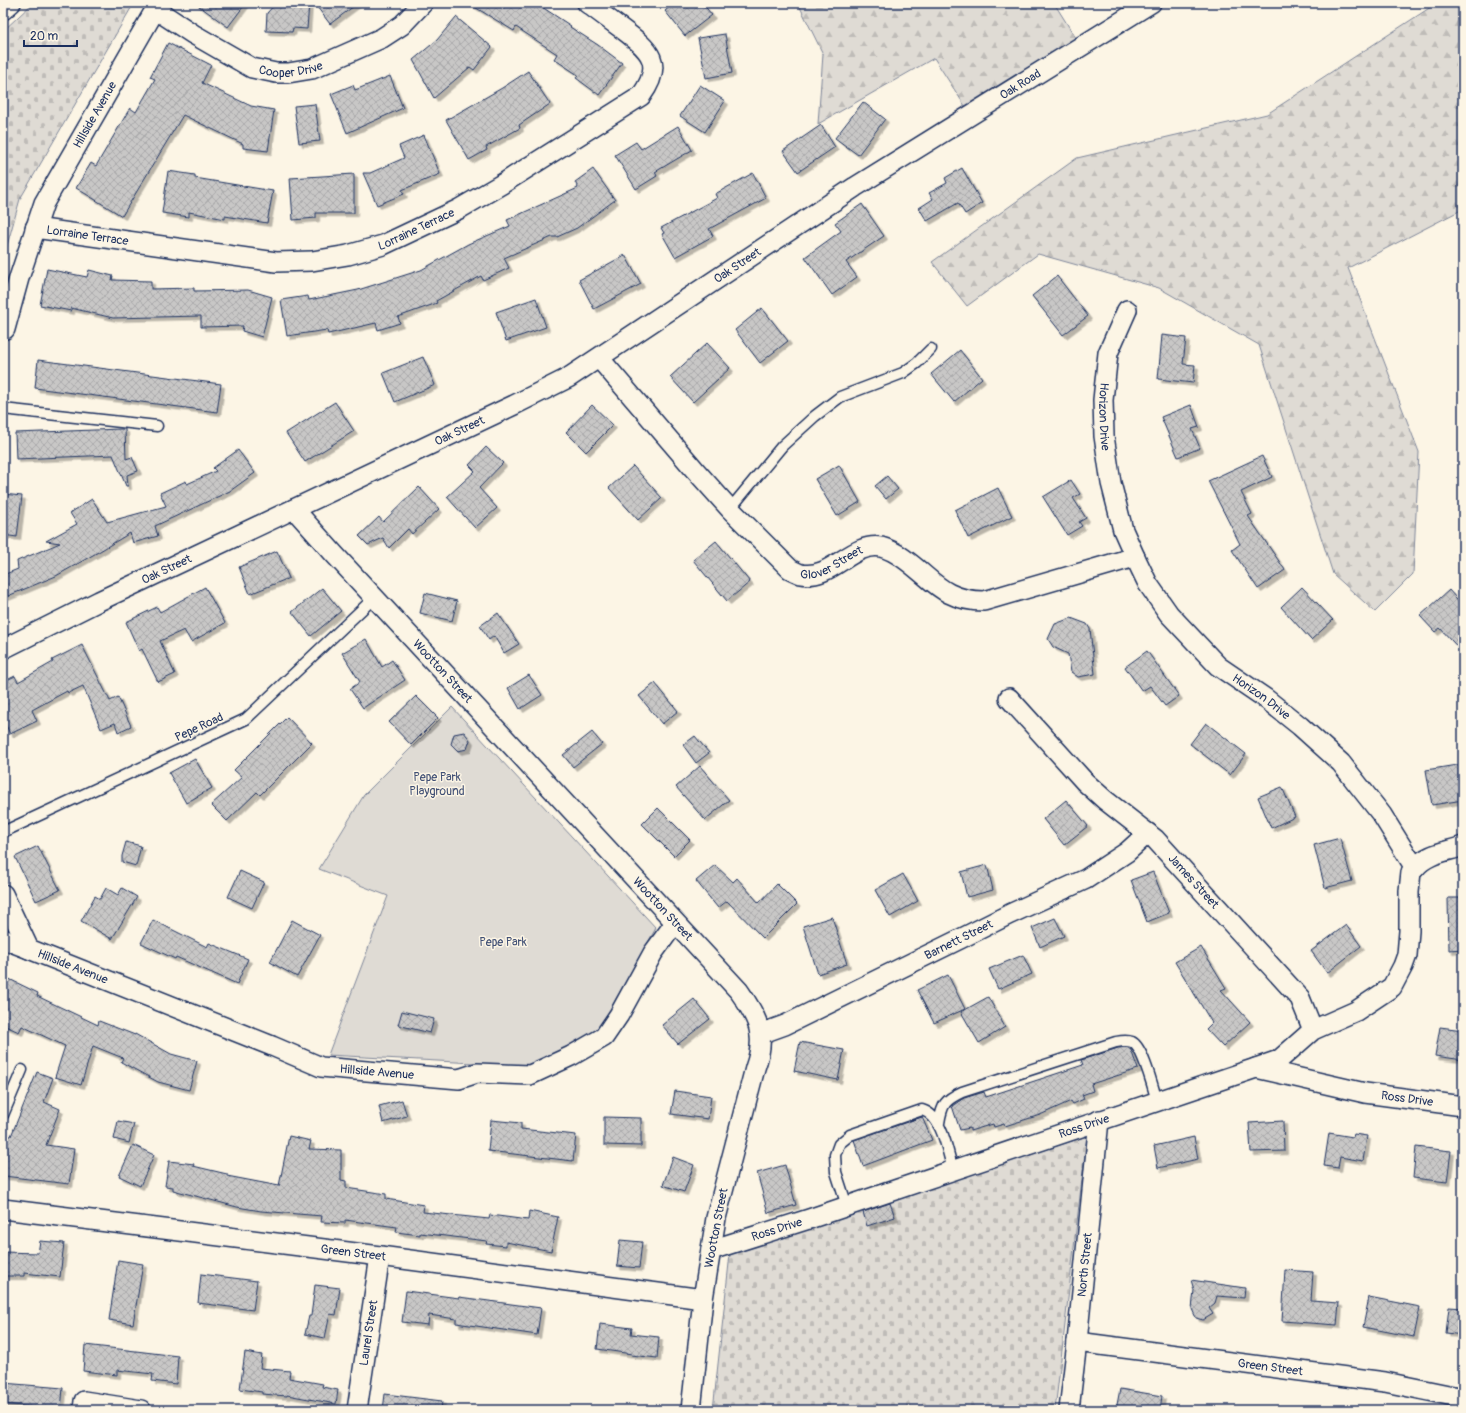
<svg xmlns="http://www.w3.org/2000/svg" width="1466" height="1413" font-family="Pangolin,sans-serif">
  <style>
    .forest { fill: url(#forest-firs); stroke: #7d8599 }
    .cemetery { fill: url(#cemetery-stones); stroke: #7d8599 }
    .green { fill: #dfdbd4; stroke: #7d8599 }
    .building { fill: url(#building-cross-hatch); stroke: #1b2f5e; filter: url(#shadow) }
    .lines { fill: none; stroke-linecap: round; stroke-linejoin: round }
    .service-casing { stroke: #1b2f5e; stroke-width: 13 }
    .minor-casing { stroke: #1b2f5e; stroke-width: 22 }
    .service { stroke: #fcf5e5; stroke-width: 10 }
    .minor { stroke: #fcf5e5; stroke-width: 19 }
    .labels { text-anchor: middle; stroke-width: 3; stroke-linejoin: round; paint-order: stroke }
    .street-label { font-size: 12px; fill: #1b2f5e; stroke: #fcf5e5 }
    .park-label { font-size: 12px; fill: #425176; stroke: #fcf5e5 }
  </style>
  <defs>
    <pattern id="forest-firs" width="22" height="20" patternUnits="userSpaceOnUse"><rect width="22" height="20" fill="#dfdbd4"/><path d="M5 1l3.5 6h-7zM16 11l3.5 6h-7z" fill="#bfbcb8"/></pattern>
    <pattern id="cemetery-stones" width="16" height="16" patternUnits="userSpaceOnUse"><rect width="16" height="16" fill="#dfdbd4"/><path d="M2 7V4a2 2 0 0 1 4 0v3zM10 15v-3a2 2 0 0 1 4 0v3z" fill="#bfbcb8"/></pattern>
    <pattern id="building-cross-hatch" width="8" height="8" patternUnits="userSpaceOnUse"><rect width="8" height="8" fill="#c8c7c6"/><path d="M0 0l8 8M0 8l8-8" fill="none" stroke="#ababac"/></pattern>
    <filter id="shadow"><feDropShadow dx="3.5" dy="3.5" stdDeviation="0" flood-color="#0004"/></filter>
  </defs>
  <rect width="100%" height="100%" fill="#fcf5e5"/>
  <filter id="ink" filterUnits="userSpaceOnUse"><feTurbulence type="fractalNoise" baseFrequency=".025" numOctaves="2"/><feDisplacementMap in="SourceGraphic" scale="8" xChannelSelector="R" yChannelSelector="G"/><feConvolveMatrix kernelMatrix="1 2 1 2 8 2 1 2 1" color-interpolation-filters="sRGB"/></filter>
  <g filter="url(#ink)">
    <path class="forest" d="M 798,3 L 1054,3 L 1084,51 L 974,120 L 934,58 L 818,124 L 823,54 Z
      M 1437,3 L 1463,3 L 1463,209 L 1348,268 L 1419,452 L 1413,574 L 1375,612 L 1333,574 L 1259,345 L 1159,288 L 1038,254 L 967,306 L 932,262 L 1077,158 L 1267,114 Z"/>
    <path class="cemetery" d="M 33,3 L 134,3 L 20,199 L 3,260 L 3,31 Z
      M 1087,1136 L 1055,1410 L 713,1410 L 730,1254 Z"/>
    <path class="green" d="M 452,707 L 656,928 L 595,1036 L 529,1066 L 328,1055 L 388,896 L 319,869 L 364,795 Z"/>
    <path class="building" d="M 195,3 L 246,3 L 228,27 Z
      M 276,3 L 309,3 L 307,29 L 293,28 L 292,32 L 266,31 L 267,13 Z
      M 314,3 L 358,3 L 330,24 Z
      M 468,3 L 536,3 L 571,26 L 570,27 L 598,45 L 622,63 L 599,95 L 576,78 L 578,75 L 554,59 L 557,54 L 516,27 L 514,31 Z
      M 674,3 L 702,3 L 712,15 L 685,36 L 665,11 Z
      M 456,17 L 492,47 L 474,70 L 470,67 L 434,98 L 413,60 L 437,40 Z
      M 725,34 L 732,73 L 706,78 L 698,38 Z
      M 168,43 L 211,65 L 202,83 L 251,106 L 274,110 L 268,151 L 243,148 L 243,144 L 183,115 L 122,216 L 76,188 L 91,163 L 96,166 L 130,108 L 136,112 L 155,79 L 150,77 Z
      M 528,71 L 550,104 L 519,125 L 520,128 L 486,147 L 487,150 L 469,160 L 446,120 L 502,88 Z
      M 390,76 L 403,108 L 347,133 L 331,94 L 353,85 L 355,90 Z
      M 700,85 L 725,101 L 705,132 L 680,116 Z
      M 863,102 L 885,119 L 858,155 L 835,138 Z
      M 315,104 L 320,141 L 299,143 L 294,106 Z
      M 821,125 L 835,147 L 798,172 L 783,151 Z
      M 678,126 L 692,150 L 655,172 L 657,176 L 636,189 L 615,155 L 636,142 L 641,149 Z
      M 424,135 L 440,174 L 402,190 L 404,194 L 377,205 L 363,173 L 370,173 L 404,158 L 399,146 Z
      M 962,168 L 982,203 L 965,214 L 958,203 L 927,221 L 919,208 L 933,199 L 929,193 L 947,183 L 945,178 Z
      M 593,169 L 615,200 L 577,228 L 557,237 L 552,237 L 504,258 L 509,268 L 483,280 L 481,276 L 436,301 L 437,303 L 398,317 L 400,323 L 378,330 L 376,323 L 328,334 L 327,330 L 287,336 L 281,300 L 308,296 L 309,300 L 358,290 L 421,270 L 468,244 L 510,226 L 507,220 L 578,188 L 575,182 Z
      M 168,171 L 195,175 L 195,178 L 273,191 L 267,223 L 225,216 L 225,219 L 189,212 L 189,217 L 162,213 Z
      M 753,173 L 766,198 L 709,229 L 713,236 L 675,257 L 662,234 L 664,233 L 661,228 L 717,198 L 715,194 Z
      M 354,174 L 354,213 L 316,213 L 316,218 L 293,220 L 290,178 Z
      M 862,204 L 884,236 L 846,262 L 857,277 L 832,295 L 805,257 L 841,231 L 835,223 Z
      M 625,255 L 641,284 L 594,309 L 579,280 Z
      M 47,269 L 87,277 L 89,270 L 113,276 L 112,280 L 151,281 L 151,289 L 194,288 L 194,291 L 248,290 L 272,297 L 262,337 L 242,331 L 243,326 L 201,327 L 201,316 L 113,318 L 71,308 L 71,311 L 40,305 Z
      M 1057,276 L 1088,316 L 1063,335 L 1032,296 Z
      M 536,298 L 546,327 L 506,341 L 496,312 Z
      M 762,308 L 788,341 L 760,363 L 735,330 Z
      M 1162,335 L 1186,338 L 1183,364 L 1195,365 L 1193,383 L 1158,379 Z
      M 707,343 L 730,368 L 693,402 L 670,377 Z
      M 960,350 L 982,378 L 954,402 L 931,374 Z
      M 423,357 L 435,385 L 395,402 L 383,373 Z
      M 38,360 L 221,384 L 217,412 L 35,388 Z
      M 335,402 L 354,431 L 305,462 L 286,433 Z
      M 592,405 L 613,425 L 586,452 L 566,432 Z
      M 1191,405 L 1199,427 L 1192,429 L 1200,448 L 1178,457 L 1161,417 Z
      M 121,429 L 125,429 L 126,459 L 132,457 L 138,471 L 127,475 L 128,486 L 126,486 L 113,455 L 16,459 L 15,433 Z
      M 486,447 L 503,463 L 479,488 L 497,508 L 475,528 L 447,497 L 475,471 L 469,465 Z
      M 238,450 L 255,473 L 230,491 L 155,526 L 158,536 L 133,543 L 130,533 L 100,551 L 56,576 L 3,598 L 3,575 L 18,569 L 17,561 L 60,543 L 46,541 L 77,524 L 70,513 L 92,499 L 107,522 L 166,506 L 160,493 L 186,481 L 187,484 L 216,471 L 213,468 Z
      M 1262,456 L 1272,477 L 1241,492 L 1252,514 L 1248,516 L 1285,570 L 1258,589 L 1232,550 L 1240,544 L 1208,481 Z
      M 839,465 L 860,502 L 837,516 L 815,479 Z
      M 633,466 L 662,498 L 638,520 L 609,488 Z
      M 887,476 L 898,489 L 886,499 L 875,486 Z
      M 1071,480 L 1080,494 L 1073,498 L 1086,518 L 1079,522 L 1082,526 L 1067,535 L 1043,497 Z
      M 419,487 L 439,509 L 412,534 L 408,529 L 389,548 L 383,538 L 368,545 L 359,536 L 379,517 L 383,522 Z
      M 998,488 L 1012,516 L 968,538 L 955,510 Z
      M 3,494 L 22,496 L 17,537 L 3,535 Z
      M 716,541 L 750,582 L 727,601 L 693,560 Z
      M 277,551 L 289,578 L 250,594 L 239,567 Z
      M 205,587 L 225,623 L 191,642 L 184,630 L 160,641 L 175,674 L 158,682 L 142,649 L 139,651 L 126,622 L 157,607 L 160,612 Z
      M 1302,587 L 1333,620 L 1311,640 L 1281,607 Z
      M 322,588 L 341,611 L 311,636 L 292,612 Z
      M 1449,590 L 1463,606 L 1463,653 L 1440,628 L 1435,632 L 1420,616 Z
      M 425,593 L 457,601 L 452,621 L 420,613 Z
      M 498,613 L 519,644 L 504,653 L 494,636 L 489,640 L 480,626 Z
      M 1071,618 L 1087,624 L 1090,629 L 1095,674 L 1078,677 L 1071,672 L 1068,654 L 1053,647 L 1048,639 L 1055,624 Z
      M 366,639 L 382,667 L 392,660 L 405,680 L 363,708 L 350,689 L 360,682 L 342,653 Z
      M 82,645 L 110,701 L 118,697 L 131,726 L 118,732 L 115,723 L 101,729 L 83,686 L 68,693 L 67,691 L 32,710 L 37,721 L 10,734 L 3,719 L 3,682 L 15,676 L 18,682 L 53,662 L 52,660 Z
      M 1147,651 L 1179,696 L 1165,706 L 1150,686 L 1142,691 L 1125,667 Z
      M 529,675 L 542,695 L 520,709 L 508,688 Z
      M 655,683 L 678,711 L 662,724 L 639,696 Z
      M 416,696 L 438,718 L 411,745 L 389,722 Z
      M 287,717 L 312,743 L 260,795 L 257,792 L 227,821 L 211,805 L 242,777 L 234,770 Z
      M 1206,723 L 1246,754 L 1230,775 L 1190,744 Z
      M 464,732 L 470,740 L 467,749 L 458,751 L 451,744 L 454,734 Z
      M 592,732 L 602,744 L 573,767 L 563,755 Z
      M 695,736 L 709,753 L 696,763 L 683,745 Z
      M 195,759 L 212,788 L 186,803 L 169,773 Z
      M 1463,764 L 1463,800 L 1432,805 L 1426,770 Z
      M 700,766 L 729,800 L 705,820 L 676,787 Z
      M 1282,787 L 1295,817 L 1271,828 L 1258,797 Z
      M 1066,800 L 1088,826 L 1064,845 L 1043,819 Z
      M 658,808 L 690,840 L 674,856 L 642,824 Z
      M 1340,838 L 1352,881 L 1325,888 L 1314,845 Z
      M 126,842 L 141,846 L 136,866 L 122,862 L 122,856 Z
      M 38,846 L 60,890 L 36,901 L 15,857 Z
      M 715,865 L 733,882 L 737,878 L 759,903 L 777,884 L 797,904 L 763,938 L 727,901 L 718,908 L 696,881 Z
      M 987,865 L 993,890 L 967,897 L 961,872 Z
      M 240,871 L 264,882 L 252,908 L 228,897 Z
      M 1153,872 L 1169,913 L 1147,922 L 1131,880 Z
      M 903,874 L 918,901 L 890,917 L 875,890 Z
      M 106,888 L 118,895 L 122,888 L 137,897 L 112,939 L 81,921 L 95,896 L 100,899 Z
      M 1448,898 L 1463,898 L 1463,949 L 1449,950 Z
      M 832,917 L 847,964 L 818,974 L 803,926 Z
      M 1055,918 L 1064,936 L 1040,947 L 1032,928 Z
      M 153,920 L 207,947 L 209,943 L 248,959 L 237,984 L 176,957 L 175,959 L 141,943 Z
      M 292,920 L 320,935 L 297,977 L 270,962 Z
      M 1346,925 L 1361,946 L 1327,973 L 1311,951 Z
      M 1201,947 L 1226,988 L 1221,990 L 1250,1022 L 1223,1047 L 1206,1029 L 1212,1023 L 1175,962 Z
      M 1023,955 L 1032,974 L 998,989 L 989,969 Z
      M 948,975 L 965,1009 L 934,1023 L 917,990 Z
      M 3,976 L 38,993 L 37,996 L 98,1025 L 99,1021 L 135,1035 L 135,1034 L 171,1054 L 197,1061 L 189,1090 L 158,1082 L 121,1062 L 123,1058 L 93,1046 L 81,1085 L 55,1077 L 65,1046 L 22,1026 L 19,1032 L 3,1025 Z
      M 988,997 L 1005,1027 L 979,1043 L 961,1012 Z
      M 694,999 L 710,1019 L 678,1044 L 662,1025 Z
      M 402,1011 L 434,1019 L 430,1033 L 398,1025 Z
      M 1440,1027 L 1463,1030 L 1463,1060 L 1435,1056 Z
      M 800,1042 L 844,1050 L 838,1080 L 794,1071 Z
      M 1127,1047 L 1131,1050 L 1138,1069 L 1091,1084 L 1093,1091 L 1082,1095 L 1084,1099 L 1073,1104 L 1071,1101 L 1040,1115 L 1005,1126 L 1004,1124 L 994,1127 L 993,1124 L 970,1131 L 970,1128 L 960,1130 L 952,1106 L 964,1098 L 984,1092 L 986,1097 L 1083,1065 L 1081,1060 L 1118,1048 Z
      M 37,1072 L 53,1078 L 44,1102 L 60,1109 L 46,1145 L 74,1149 L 69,1184 L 4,1176 L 8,1136 L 11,1136 Z
      M 675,1091 L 711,1096 L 708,1119 L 671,1114 Z
      M 402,1100 L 407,1116 L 383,1123 L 379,1106 Z
      M 604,1117 L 641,1118 L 641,1146 L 604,1145 Z
      M 922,1117 L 932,1140 L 863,1166 L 854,1140 Z
      M 491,1120 L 521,1123 L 521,1129 L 576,1135 L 573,1161 L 488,1151 Z
      M 118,1121 L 134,1124 L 129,1143 L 114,1139 Z
      M 1283,1121 L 1284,1151 L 1251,1152 L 1249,1123 Z
      M 1329,1133 L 1353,1137 L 1354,1134 L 1367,1136 L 1363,1161 L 1340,1157 L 1338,1168 L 1324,1166 Z
      M 289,1136 L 311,1141 L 309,1149 L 341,1150 L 341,1180 L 346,1181 L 346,1188 L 386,1194 L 386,1199 L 424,1205 L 423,1212 L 489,1219 L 490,1215 L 528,1220 L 529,1211 L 558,1217 L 551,1251 L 506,1242 L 506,1246 L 486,1244 L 487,1241 L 420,1233 L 420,1235 L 396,1232 L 397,1227 L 345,1220 L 345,1223 L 321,1222 L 322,1216 L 261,1211 L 237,1207 L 173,1190 L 173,1187 L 165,1186 L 169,1161 L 194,1164 L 193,1166 L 227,1174 L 227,1176 L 279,1186 Z
      M 1194,1137 L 1198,1159 L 1158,1168 L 1154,1146 Z
      M 133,1145 L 154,1155 L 140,1186 L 119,1176 Z
      M 1416,1147 L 1451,1151 L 1447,1182 L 1413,1178 Z
      M 673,1157 L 694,1165 L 684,1192 L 663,1185 Z
      M 785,1165 L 796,1205 L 768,1213 L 757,1173 Z
      M 890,1203 L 895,1217 L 867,1226 L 863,1212 Z
      M 620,1240 L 642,1242 L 639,1268 L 617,1266 Z
      M 40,1241 L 64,1243 L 60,1277 L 24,1273 L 24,1276 L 3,1276 L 3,1252 L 38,1253 Z
      M 118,1260 L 143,1264 L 133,1324 L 109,1320 Z
      M 1285,1270 L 1313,1272 L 1311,1301 L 1339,1303 L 1337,1325 L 1282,1321 Z
      M 201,1274 L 257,1281 L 253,1310 L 198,1303 Z
      M 1191,1280 L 1245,1288 L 1244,1298 L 1217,1296 L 1215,1303 L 1209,1308 L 1213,1314 L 1203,1320 L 1196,1318 L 1192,1309 L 1194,1290 Z
      M 315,1285 L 340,1288 L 336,1315 L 330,1314 L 325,1338 L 305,1334 L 309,1316 L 311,1316 Z
      M 406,1291 L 459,1298 L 459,1297 L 541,1308 L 537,1335 L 456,1323 L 456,1319 L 429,1315 L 428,1325 L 402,1322 Z
      M 1369,1297 L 1420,1307 L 1414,1337 L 1363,1327 Z
      M 1449,1307 L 1463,1308 L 1463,1335 L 1446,1333 Z
      M 600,1324 L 632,1328 L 631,1334 L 659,1337 L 657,1358 L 631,1355 L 632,1354 L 597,1349 Z
      M 85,1345 L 178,1356 L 176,1384 L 152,1381 L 153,1374 L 117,1370 L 117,1375 L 83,1371 Z
      M 245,1352 L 262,1355 L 260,1368 L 290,1371 L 289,1378 L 323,1384 L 322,1387 L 338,1390 L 336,1404 L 287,1395 L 287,1396 L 262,1394 L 262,1392 L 240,1389 Z
      M 3,1383 L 63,1388 L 61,1410 L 3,1404 Z
      M 1120,1389 L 1162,1396 L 1160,1410 L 1116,1410 Z
      M 385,1394 L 442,1401 L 441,1410 L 383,1410 Z"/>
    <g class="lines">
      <g class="service-casing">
        <path id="service" d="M 3,409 L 157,426
          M 730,509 L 782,446 L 815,416 L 840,397 L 903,373 L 917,363 L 931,349
          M 3,832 L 246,719 L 374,598
          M 3,1115 L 22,1070
          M 939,1123 C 942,1104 945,1100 962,1092 L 1116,1042 C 1121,1041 1127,1040 1132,1042 C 1143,1047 1153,1088 1157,1101
          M 847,1206 L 836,1172 L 835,1155 L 839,1144 L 850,1135 L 922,1110 C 943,1116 947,1151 953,1170"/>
      </g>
      <g class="minor-casing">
        <g id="minor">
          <path id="s1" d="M 155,9 L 193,34 L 252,68 L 276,73 L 288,73 L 312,69 L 382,38 L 402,25 L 423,3"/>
          <path d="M 3,10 L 11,3"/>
          <path id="s2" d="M 35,228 L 276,262 L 312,261 L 348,255 L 383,245 L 459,209 L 502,184 L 641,96 C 665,63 650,50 622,29 C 610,20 599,12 587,3"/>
          <path id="s3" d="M 1127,310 L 1108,353 L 1103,400 L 1104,436 L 1111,483 L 1123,530 L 1135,557 L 1148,584 L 1169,614 L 1218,666 L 1265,698 L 1300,726 L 1341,763 L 1382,815 L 1415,868 L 1411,872 L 1409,891 L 1409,931 L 1407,955 L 1403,966 L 1392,987 L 1356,1011 L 1313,1030 L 1279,1060 L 1256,1068"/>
          <path id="s4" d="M 3,330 L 5,329 L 19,278 L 44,203 L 159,3"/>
          <path id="s5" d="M 599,358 L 695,470 L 730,509 L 790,569 C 794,571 798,573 801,574 C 832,580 851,542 881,547 C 889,549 896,553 903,558 C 933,579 943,601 984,601 L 1135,557"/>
          <path id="s6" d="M 294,509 L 335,555 L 739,991 C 758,1018 767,1035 755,1068 L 716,1218 L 703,1299 L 691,1410"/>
          <path id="s7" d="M 3,649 L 99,601 L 514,405 L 568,378 L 855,187 L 1151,3"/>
          <path id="s8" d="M 1009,698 L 1085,782 L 1105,800 L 1155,839 L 1300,998 L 1313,1030"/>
          <path d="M 1415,868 C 1427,853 1447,852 1463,846"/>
          <path id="s9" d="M 3,894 L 29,949 L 272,1046 L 321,1067 L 459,1079 L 477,1073 L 530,1075 L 571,1056 L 604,1037 L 619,1015 L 653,953 L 675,923"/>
          <path d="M 3,939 L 29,949"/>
          <path id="s10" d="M 760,1034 L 785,1025 L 960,939 L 1010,914 L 1086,879 L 1127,852 L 1148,833"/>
          <path id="s11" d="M 3,1209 L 380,1256 L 703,1299"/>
          <path id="s12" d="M 711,1250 L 809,1219 L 1256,1068 L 1365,1093 L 1463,1106"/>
          <path id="s13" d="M 1077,1342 L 1385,1382 L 1463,1398"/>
          <path d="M 83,1410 L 84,1401 L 141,1410"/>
          <path id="s14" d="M 357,1410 L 380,1256"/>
          <path id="s15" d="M 1069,1410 L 1077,1342 L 1099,1120"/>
        </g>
      </g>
      <use href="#service" class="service"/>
      <use href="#minor" class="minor"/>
    </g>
  </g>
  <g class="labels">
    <g class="street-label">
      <text dy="4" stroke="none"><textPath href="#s1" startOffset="153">Cooper Drive</textPath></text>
      <text dy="4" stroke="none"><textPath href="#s7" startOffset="1166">Oak Road</textPath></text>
      <text dy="4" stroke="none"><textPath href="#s4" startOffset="236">Hillside Avenue</textPath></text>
      <text dy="4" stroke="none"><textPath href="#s2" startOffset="389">Lorraine Terrace</textPath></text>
      <text dy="4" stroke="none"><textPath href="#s2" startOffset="53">Lorraine Terrace</textPath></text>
      <text dy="4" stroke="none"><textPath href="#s7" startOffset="830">Oak Street</textPath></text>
      <text dy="4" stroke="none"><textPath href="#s3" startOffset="111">Horizon Drive</textPath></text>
      <text dy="4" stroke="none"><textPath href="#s7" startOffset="506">Oak Street</textPath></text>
      <text dy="4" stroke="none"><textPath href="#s5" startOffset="330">Glover Street</textPath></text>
      <text dy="4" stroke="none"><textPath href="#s7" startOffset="182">Oak Street</textPath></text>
      <text dy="4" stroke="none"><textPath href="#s6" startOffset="220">Wootton Street</textPath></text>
      <text dy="4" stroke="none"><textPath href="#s3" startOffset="447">Horizon Drive</textPath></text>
      <text transform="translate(199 727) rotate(-25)" y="4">Pepe Road</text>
      <text dy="4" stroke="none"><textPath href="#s8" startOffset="261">James Street</textPath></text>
      <text dy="4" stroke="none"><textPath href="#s6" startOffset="544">Wootton Street</textPath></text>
      <text dy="4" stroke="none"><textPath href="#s10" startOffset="220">Barnett Street</textPath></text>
      <text dy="4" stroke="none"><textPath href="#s9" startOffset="108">Hillside Avenue</textPath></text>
      <text dy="4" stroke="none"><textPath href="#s9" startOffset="432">Hillside Avenue</textPath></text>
      <text dy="4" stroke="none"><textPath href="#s12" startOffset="729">Ross Drive</textPath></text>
      <text dy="4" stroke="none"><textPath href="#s12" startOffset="393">Ross Drive</textPath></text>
      <text transform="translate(716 1228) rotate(-79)" y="4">Wootton Street</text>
      <text dy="4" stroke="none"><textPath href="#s12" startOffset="69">Ross Drive</textPath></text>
      <text dy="4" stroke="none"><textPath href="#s11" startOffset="353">Green Street</textPath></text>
      <text dy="4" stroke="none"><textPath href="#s15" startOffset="146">North Street</textPath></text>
      <text dy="4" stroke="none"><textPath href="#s14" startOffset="78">Laurel Street</textPath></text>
      <text dy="4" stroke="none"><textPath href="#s13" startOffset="195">Green Street</textPath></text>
    </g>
    <g class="park-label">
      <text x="437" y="781">Pepe Park<tspan x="437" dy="14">Playground</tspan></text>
      <text x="503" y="946">Pepe Park</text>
    </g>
  </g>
  <rect width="1466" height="1413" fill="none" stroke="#fcf5e5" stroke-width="16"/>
  <rect x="8" y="8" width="1450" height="1397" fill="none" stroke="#1b2f5e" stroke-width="1.5" filter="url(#ink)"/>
  <path d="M24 40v6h53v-6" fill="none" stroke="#1b2f5e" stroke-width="2"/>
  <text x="30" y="40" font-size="12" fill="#1b2f5e" stroke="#fcf5e5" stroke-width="3" paint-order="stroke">20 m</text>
</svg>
